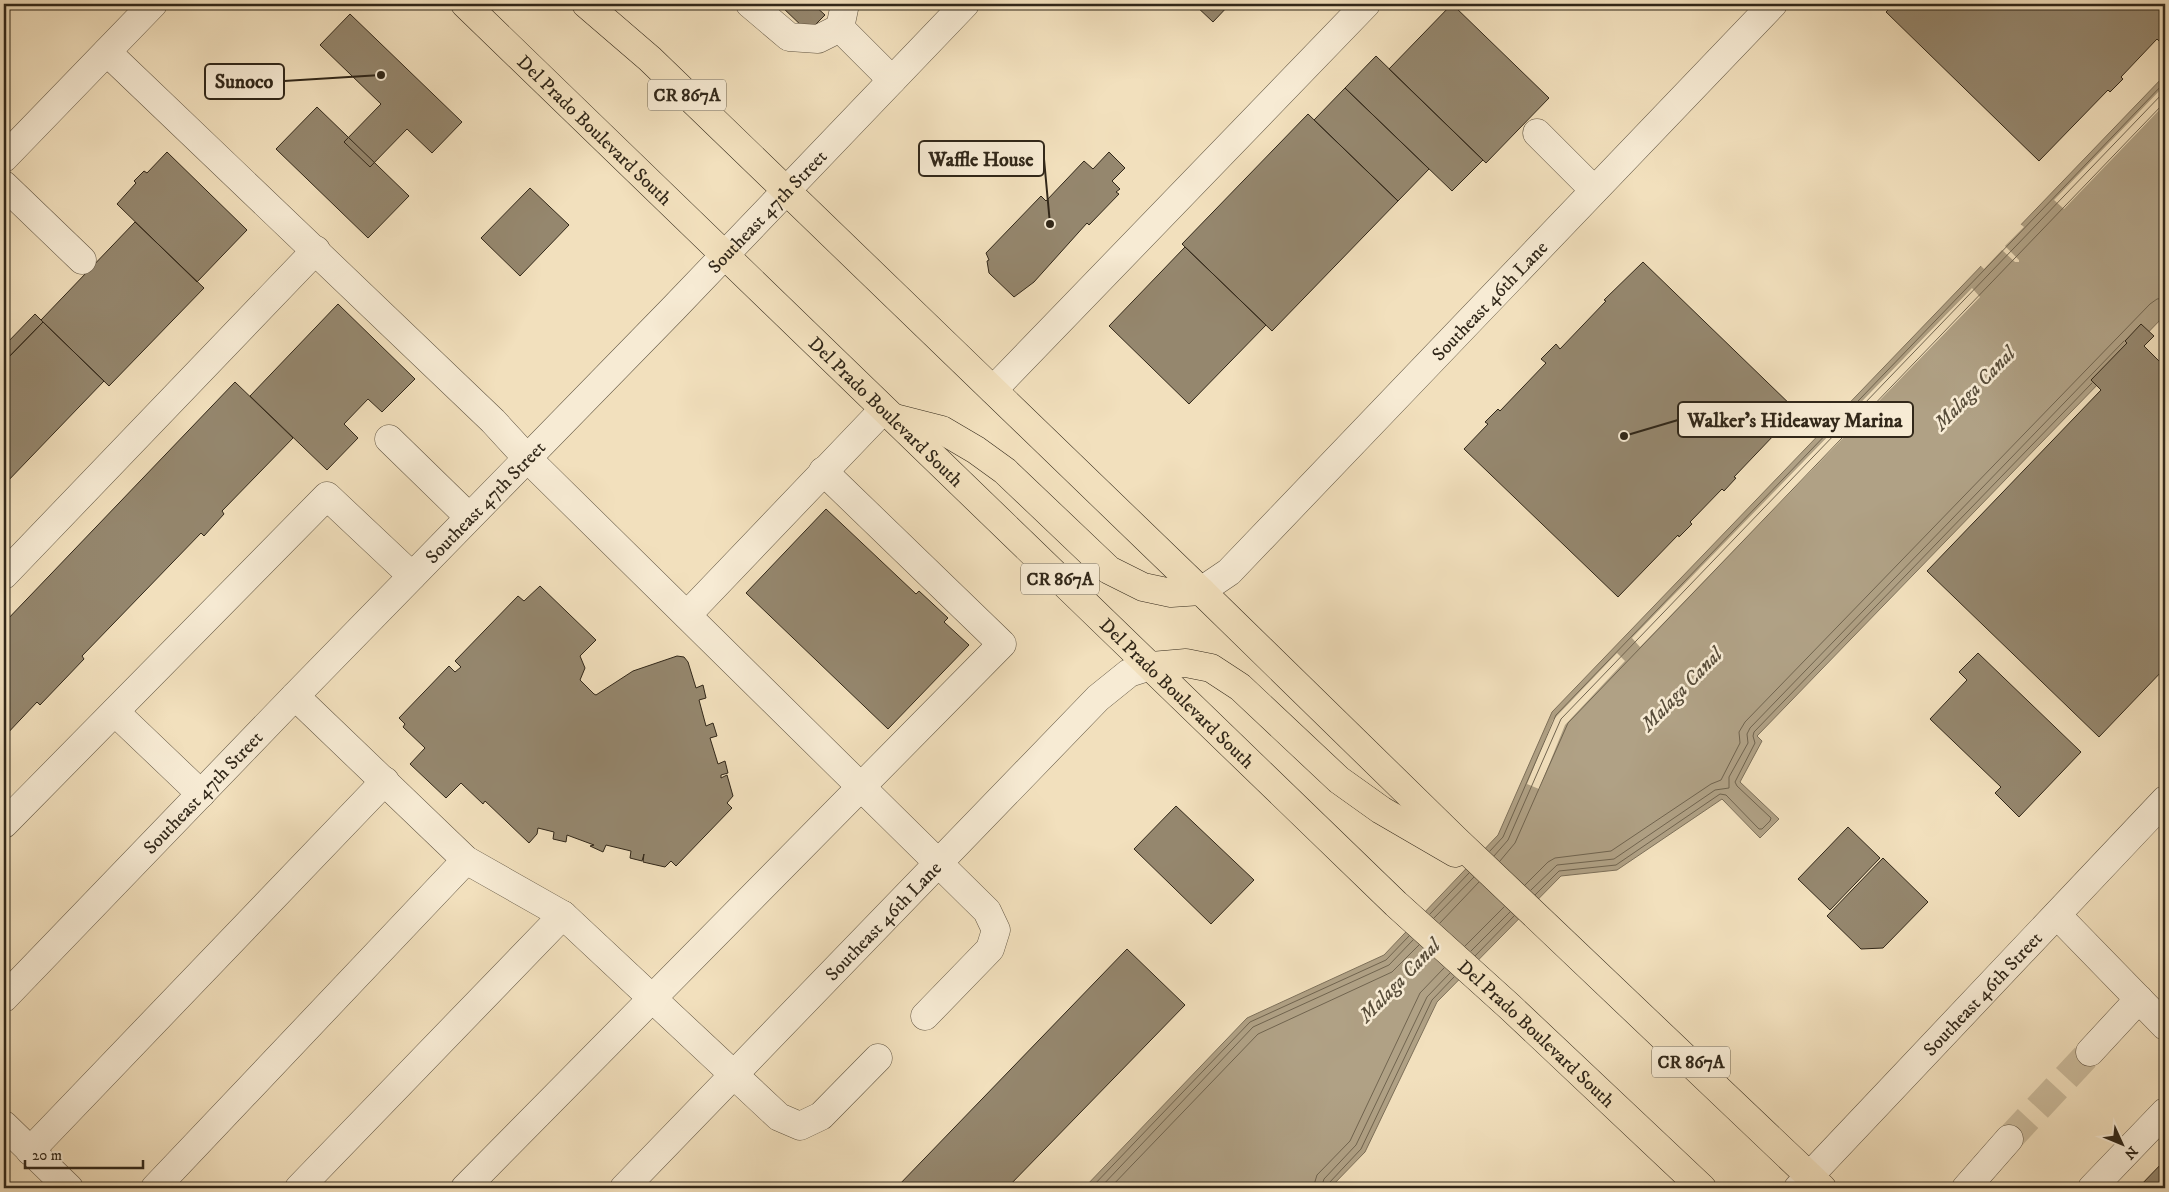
<svg xmlns="http://www.w3.org/2000/svg" width="2169" height="1192" font-family="'IM FELL DW Pica',serif">
  <style>
    .water { fill: #b0a185; stroke: #7d705a }
    .pier { fill: #f2e0bd }
    .lines { fill: none; stroke-linecap: round; stroke-linejoin: round }
    .shore { stroke: #70644f; stroke-width: 1 }
    .building { fill: #95876e; stroke: #312719 }
    .minor-tunnel { stroke: #cbbb9c; stroke-width: 28; stroke-dasharray: 28 14; stroke-linecap: butt }
    .minor-casing { stroke: #615542; stroke-width: 29 }
    .major-casing { stroke: #312719; stroke-width: 29 }
    .minor { stroke: #f7ebd4; stroke-width: 28 }
    .major { stroke: #f2e0bd; stroke-width: 28 }
    .labels { text-anchor: middle; stroke-width: 5; stroke-linejoin: round; paint-order: stroke }
    .shield { fill: #f7ebd4; stroke: #6c6251; stroke-width: 1 }
    .shield-label { font-size: 18px; font-weight: bold; fill: #312719 }
    .street-label { font-size: 19px; fill: #312719; stroke: #f7ebd4 }
    .water-label { font-size: 20px; font-style: italic; fill: #574c39; stroke: #f7ebd4 }
    .leader { fill: none; stroke: #312719; stroke-width: 2 }
    .callout-dot { fill: #312719; stroke: #f7ebd4; stroke-width: 2 }
    .callout { fill: #f7ebd4; stroke: #312719; stroke-width: 2 }
    .callout-label { font-size: 20px; text-anchor: middle; font-weight: bold; fill: #312719 }
  </style>
  <rect width="100%" height="100%" fill="#f2e0bd"/>
  <filter id="stains"><feTurbulence type="fractalNoise" baseFrequency=".004" numOctaves="4"/><feColorMatrix values="0 0 0 0 .2 0 0 0 0 .09 0 0 0 0 .02 0 0 0 .5 -.17"/></filter>
  <radialGradient id="worn" r=".72"><stop offset=".6" stop-color="#630" stop-opacity="0"/><stop offset="1" stop-color="#630" stop-opacity=".3"/></radialGradient>
  <path class="water" d="M 2165,75 L 2165,315 L 1757,736 L 1762,741 L 1740,782 L 1779,819 L 1760,838 L 1722,799 L 1617,870 L 1561,876 L 1437,1002 L 1365,1152 L 1330,1188 L 1084,1188 L 1247,1018 L 1384,955 L 1498,835 L 1552,712 Z"/>
  <path class="pier" d="M 2165,85 L 2165,104 L 2064,209 L 2054,200 Z
    M 2019,223 L 2024,227 L 2005,246 L 2019,260 L 2019,262 L 2015,262 L 2002,250 L 1984,269 L 1979,264 Z
    M 1972,288 L 1980,297 L 1640,647 L 1632,638 Z
    M 1617,653 L 1625,661 L 1565,725 L 1539,789 L 1527,784 L 1553,720 Z"/>
  <g class="lines">
    <path class="shore" d="M 1490,851 L 1503,837 L 1556,715 L 2165,82
      M 1494,856 L 1508,840 L 1561,719 L 2165,91
      M 1500,861 L 1515,843 L 1568,723 L 2165,102
      M 1525,885 L 1548,862 L 1555,858 L 1611,851 L 1711,784 L 1721,780 L 1740,743 L 1739,732 L 1745,722 L 2150,304 L 2157,299 L 2165,298
      M 1531,890 L 1557,865 L 1614,859 L 1715,790 L 1729,788 L 1729,777 L 1748,743 L 1747,734 L 1750,728 L 2124,341
      M 1535,895 L 1559,871 L 1616,865 L 1720,794 L 1726,795 L 1759,829 L 1762,829 L 1770,821 L 1771,818 L 1737,786 L 1735,782 L 1755,743 L 1753,736 L 1754,732 L 2092,383
      M 1430,914 L 1469,873
      M 1434,918 L 1474,877
      M 1440,923 L 1479,882
      M 1465,946 L 1504,907
      M 1471,951 L 1510,912
      M 1475,956 L 1514,916
      M 1091,1188 L 1250,1022 L 1386,960 L 1409,936
      M 1100,1188 L 1253,1027 L 1389,965 L 1413,940
      M 1110,1188 L 1258,1034 L 1392,972 L 1419,945
      M 1313,1188 L 1317,1175 L 1350,1141 L 1420,993 L 1444,968
      M 1321,1188 L 1324,1179 L 1356,1145 L 1427,997 L 1450,973
      M 1327,1188 L 1329,1183 L 1361,1149 L 1432,1000 L 1454,977"/>
  </g>
  <path class="building" d="M 779,4 L 813,4 L 825,15 L 808,32 Z
    M 1194,4 L 1230,4 L 1213,22 Z
    M 1452,4 L 1549,98 L 1486,163 L 1389,69 Z
    M 1894,4 L 2165,4 L 2165,35 L 2159,41 L 2157,39 L 2121,77 L 2123,79 L 2110,92 L 2108,90 L 2039,161 L 1886,12 Z
    M 350,14 L 462,122 L 432,153 L 407,129 L 370,167 L 344,142 L 381,104 L 320,45 Z
    M 1376,56 L 1483,160 L 1452,191 L 1345,88 Z
    M 1345,88 L 1429,169 L 1398,201 L 1314,120 Z
    M 317,107 L 409,196 L 368,238 L 276,149 Z
    M 1308,114 L 1398,201 L 1272,331 L 1182,244 Z
    M 167,152 L 247,230 L 197,282 L 117,204 L 136,183 L 134,181 L 144,171 L 147,173 Z
    M 1109,152 L 1125,168 L 1112,181 L 1120,189 L 1116,192 L 1119,194 L 1089,225 L 1087,223 L 1034,282 L 1014,297 L 989,273 L 987,261 L 989,260 L 986,253 L 1041,196 L 1046,201 L 1084,161 L 1093,169 Z
    M 530,188 L 569,225 L 520,276 L 481,238 Z
    M 135,222 L 204,288 L 109,386 L 41,320 Z
    M 1185,247 L 1266,325 L 1189,404 L 1109,326 Z
    M 1643,262 L 1797,411 L 1734,477 L 1736,478 L 1724,491 L 1722,489 L 1690,522 L 1692,524 L 1679,537 L 1678,535 L 1618,597 L 1464,449 L 1488,424 L 1485,422 L 1498,409 L 1500,411 L 1546,363 L 1541,359 L 1556,344 L 1560,349 L 1606,301 L 1604,300 Z
    M 338,304 L 415,379 L 382,412 L 368,399 L 344,424 L 358,438 L 327,470 L 250,396 Z
    M 35,314 L 43,322 L 4,362 L 4,346 Z
    M 43,322 L 104,381 L 4,485 L 4,362 Z
    M 2141,324 L 2154,336 L 2144,346 L 2165,367 L 2165,668 L 2099,737 L 1927,571 L 2101,390 L 2091,380 L 2127,343 L 2125,341 Z
    M 235,382 L 293,438 L 222,511 L 224,514 L 204,536 L 201,533 L 82,656 L 84,659 L 40,705 L 37,702 L 4,737 L 4,623 Z
    M 826,509 L 916,594 L 919,591 L 948,618 L 944,622 L 969,645 L 888,729 L 746,593 Z
    M 540,586 L 596,640 L 580,656 L 585,668 L 580,680 L 594,694 L 596,695 L 633,671 L 677,656 L 684,657 L 688,662 L 696,688 L 703,685 L 706,698 L 699,700 L 706,726 L 713,723 L 717,736 L 710,738 L 718,764 L 725,761 L 728,773 L 721,775 L 721,778 L 727,775 L 733,796 L 727,803 L 732,808 L 676,866 L 671,861 L 665,867 L 643,862 L 644,854 L 642,861 L 630,858 L 631,851 L 606,845 L 603,852 L 590,846 L 594,845 L 567,835 L 566,842 L 553,839 L 554,832 L 538,828 L 537,834 L 529,843 L 485,801 L 483,804 L 461,783 L 446,798 L 410,764 L 425,748 L 403,727 L 405,724 L 399,718 L 449,666 L 455,672 L 461,667 L 455,661 L 518,596 L 524,601 Z
    M 1978,653 L 2081,752 L 2019,817 L 1995,793 L 2001,787 L 1930,719 L 1967,680 L 1959,672 Z
    M 1176,806 L 1254,880 L 1211,924 L 1134,849 Z
    M 1848,827 L 1880,858 L 1830,910 L 1798,879 Z
    M 1883,858 L 1928,902 L 1883,948 L 1861,949 L 1827,916 Z
    M 1127,949 L 1185,1005 L 1007,1188 L 896,1188 Z
    M 2165,1160 L 2165,1188 L 2138,1188 Z"/>
  <g class="lines">
    <path class="minor-tunnel" d="M 2009,1139 L 2090,1052"/>
    <g class="minor-casing">
      <g id="minor">
        <path d="M 750,4 L 789,37 L 818,39 L 840,28"/>
        <path d="M 840,28 L 892,80"/>
        <path d="M 840,28 L 845,4"/>
        <path d="M 107,52 L 493,421 L 527,458 L 987,911 L 996,930 L 990,949 L 925,1016"/>
        <path d="M 1537,133 L 1594,190"/>
        <path d="M 4,158 L 153,4"/>
        <path d="M 4,185 L 82,260"/>
        <path d="M 993,390 L 1366,4"/>
        <path d="M 389,439 L 469,517"/>
        <path d="M 4,575 L 316,250"/>
        <path id="s1" d="M 1201,591 L 1229,572 L 1773,4"/>
        <path d="M 687,615 L 883,410"/>
        <path d="M 295,696 L 466,860 L 563,915 L 779,1117 L 800,1126 L 821,1116 L 878,1058"/>
        <path d="M 115,712 L 201,794"/>
        <path d="M 4,824 L 327,496 L 412,576"/>
        <path d="M 2057,915 L 2165,1026"/>
        <path id="s2" d="M 4,998 L 295,696 L 673,309 L 965,4"/>
        <path d="M 2090,1052 L 2139,999"/>
        <path d="M 4,1125 L 69,1188"/>
        <path d="M 30,1151 L 385,781"/>
        <path d="M 155,1188 L 466,860"/>
        <path d="M 299,1188 L 563,915"/>
        <path d="M 465,1188 L 1002,644 L 823,471"/>
        <path id="s3" d="M 624,1188 L 1098,698 L 1129,673 L 1151,666"/>
        <path id="s4" d="M 1798,1188 L 2165,800"/>
        <path d="M 1966,1188 L 2009,1139"/>
        <path d="M 2092,1188 L 2165,1112"/>
      </g>
    </g>
    <g class="major-casing">
      <g id="major">
        <path id="s5" d="M 465,4 L 1396,904 L 1510,1007 L 1702,1188"/>
        <path d="M 586,4 L 650,59 L 1201,591 L 1455,839 L 1822,1188"/>
        <path d="M 895,418 L 942,430 L 976,450 L 1005,471 L 1109,570 L 1143,587 L 1171,593 L 1201,591"/>
        <path d="M 1151,666 L 1186,663 L 1211,668 L 1240,687 L 1339,780 L 1381,810 L 1455,853"/>
      </g>
    </g>
    <use href="#minor" class="minor"/>
    <use href="#major" class="major"/>
  </g>
  <g class="labels">
    <g class="shield">
      <rect x="648" y="79.5" width="78" height="31" rx="4"/>
      <rect x="1021" y="563.5" width="78" height="31" rx="4"/>
      <rect x="1652" y="1046.5" width="78" height="31" rx="4"/>
    </g>
    <g class="shield-label">
      <text x="687" y="101">CR 867A</text>
      <text x="1060" y="585">CR 867A</text>
      <text x="1691" y="1068">CR 867A</text>
    </g>
    <g class="street-label">
      <text dy="7" stroke="none"><textPath href="#s5" startOffset="181">Del Prado Boulevard South</textPath></text>
      <text dy="7" stroke="none"><textPath href="#s2" startOffset="1096">Southeast 47th Street</textPath></text>
      <text dy="7" stroke="none"><textPath href="#s1" startOffset="410">Southeast 46th Lane</textPath></text>
      <text dy="7" stroke="none"><textPath href="#s5" startOffset="586">Del Prado Boulevard South</textPath></text>
      <text dy="7" stroke="none"><textPath href="#s2" startOffset="691">Southeast 47th Street</textPath></text>
      <text dy="7" stroke="none"><textPath href="#s5" startOffset="991">Del Prado Boulevard South</textPath></text>
      <text dy="7" stroke="none"><textPath href="#s2" startOffset="286">Southeast 47th Street</textPath></text>
      <text dy="7" stroke="none"><textPath href="#s3" startOffset="372">Southeast 46th Lane</textPath></text>
      <text dy="7" stroke="none"><textPath href="#s4" startOffset="268">Southeast 46th Street</textPath></text>
      <text dy="7" stroke="none"><textPath href="#s5" startOffset="1486">Del Prado Boulevard South</textPath></text>
    </g>
    <g class="water-label">
      <text transform="translate(1974 388) rotate(-46)" y="7">Malaga Canal</text>
      <text transform="translate(1681 689) rotate(-46)" y="7">Malaga Canal</text>
      <text transform="translate(1399 980) rotate(-46)" y="7">Malaga Canal</text>
    </g>
  </g>
  <path class="leader" d="M381 75L284 81M1050 224L1044 159M1624 436L1678 420"/>
  <g class="callout-dot">
    <circle cx="381" cy="75" r="5"/>
    <circle cx="1050" cy="224" r="5"/>
    <circle cx="1624" cy="436" r="5"/>
  </g>
  <g class="callout">
    <rect x="205" y="64" width="79" height="35" rx="5"/>
    <rect x="919" y="141" width="125" height="35" rx="5"/>
    <rect x="1678" y="402" width="235" height="35" rx="5"/>
  </g>
  <g class="callout-label">
    <text x="244" y="88">Sunoco</text>
    <text x="981" y="166">Waffle House</text>
    <text x="1795" y="427">Walker's Hideaway Marina</text>
  </g>
  <rect width="2169" height="1192" fill="none" stroke="#f2e0bd" stroke-width="20"/>
  <rect x="5" y="5" width="2159" height="1182" fill="none" stroke="#312719" stroke-width="2.5"/>
  <rect x="10" y="10" width="2149" height="1172" fill="none" stroke="#312719"/>
  <g transform="translate(2122 1144) rotate(134)" stroke="#f7ebd4" stroke-width="4" paint-order="stroke">
  <path d="M0-4L9 19L0 12L-9 19Z" fill="#312719"/>
  <text y="-8" font-size="14" font-weight="bold" text-anchor="middle" fill="#312719">N</text>
  </g>
  <path d="M25 1160v8h118v-8" fill="none" stroke="#312719" stroke-width="2.5"/>
  <text x="32" y="1160" font-size="15" fill="#312719" stroke="#f7ebd4" stroke-width="4" paint-order="stroke">20 m</text>
  <rect width="100%" height="100%" filter="url(#stains)"/>
  <rect width="100%" height="100%" fill="url(#worn)"/>
</svg>
